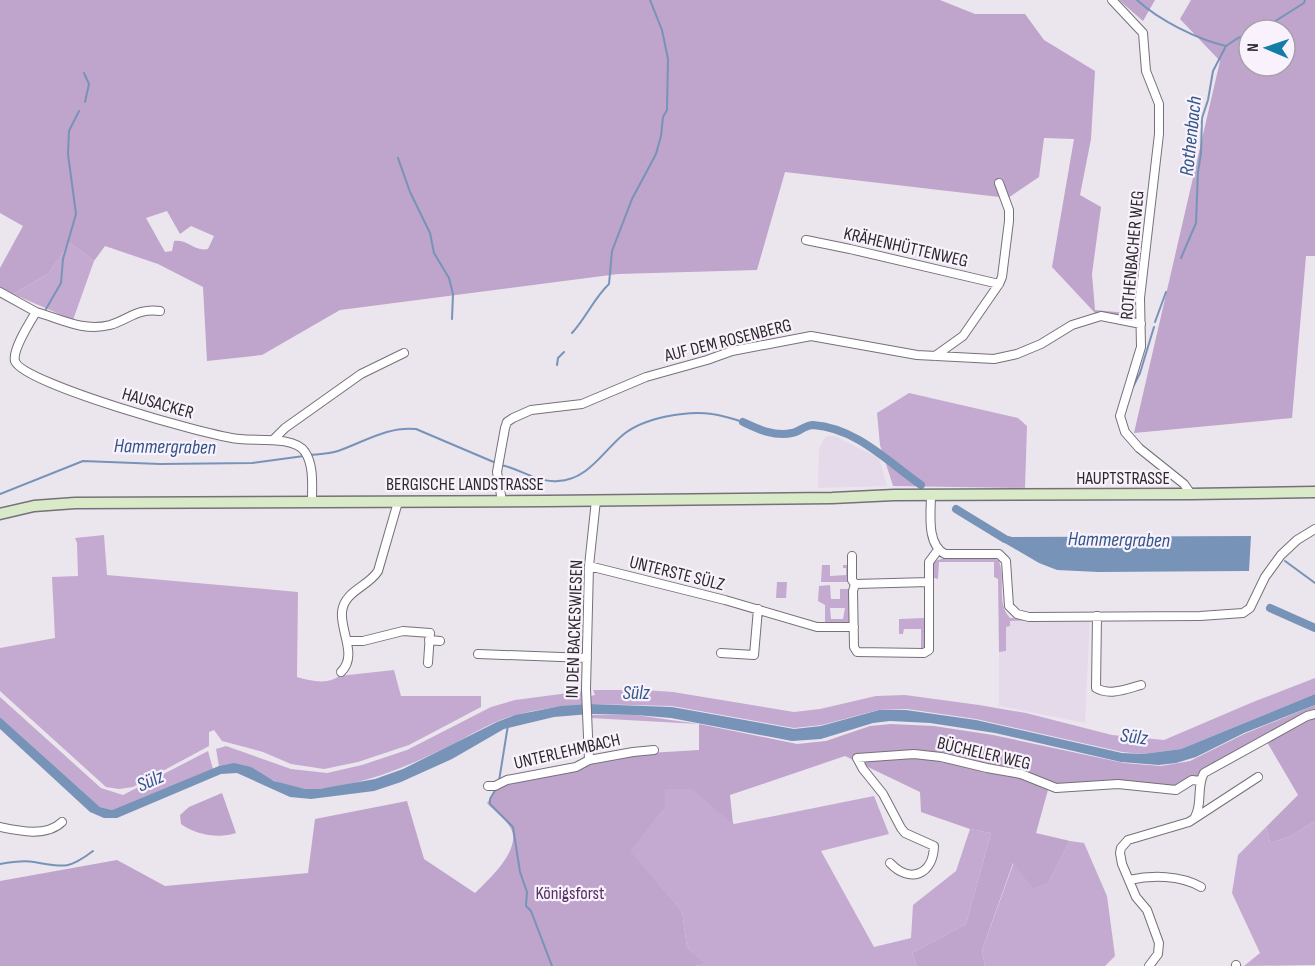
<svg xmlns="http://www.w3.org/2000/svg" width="1315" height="966" font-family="'Sofia Sans Condensed',sans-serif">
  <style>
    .built { fill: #e5daea }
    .green { fill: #c4aad0; fill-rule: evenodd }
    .forest { fill: #bfa4cc; fill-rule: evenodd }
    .water { fill: #7893b8 }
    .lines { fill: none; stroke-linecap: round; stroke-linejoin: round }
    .stream { stroke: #7893b8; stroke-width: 2 }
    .canal { stroke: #7893b8; stroke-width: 8 }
    .minor-casing { stroke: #767179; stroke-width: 10 }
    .secondary-casing { stroke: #767179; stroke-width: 13 }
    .minor { stroke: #fff; stroke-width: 8 }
    .secondary { stroke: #d9eac9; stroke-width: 10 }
    .labels { text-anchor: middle; stroke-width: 4.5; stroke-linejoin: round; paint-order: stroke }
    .street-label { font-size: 18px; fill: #2b292c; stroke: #f9f2fc }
    .park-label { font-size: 18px; fill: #543064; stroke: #f9f2fc }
    .water-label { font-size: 20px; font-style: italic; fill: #315689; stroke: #f9f2fc }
  </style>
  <rect width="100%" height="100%" fill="#ebe5ee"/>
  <path class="built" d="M 826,436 L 835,436 L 879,458 L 887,486 L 818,488 L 819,449 Z
    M 1090,617 L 1085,723 L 999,706 L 999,652 L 1006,651 L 1006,627 L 1010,621 Z"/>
  <path class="green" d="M 70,243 L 94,261 L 73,320 L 13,294 L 48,274 Z
    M 909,393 L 1018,418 L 1027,426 L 1025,488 L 893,486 L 880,445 L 877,413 Z
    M 104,535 L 107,575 L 298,592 L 297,677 C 311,681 327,685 339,676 L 394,670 L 401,696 L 481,696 L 481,707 L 409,745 L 358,762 L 324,769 L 291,764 L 263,752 L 222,741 L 214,730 L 209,732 L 209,746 L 133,787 L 119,789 L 106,787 L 0,691 L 0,648 L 55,638 L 52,577 L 78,576 L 77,543 L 75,538 Z
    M 942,559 L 996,559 L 999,561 C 1006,579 996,604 1010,618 L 1067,619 L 1010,621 L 1010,626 L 1006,627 L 1006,651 L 999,652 L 998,579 L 994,577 L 994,562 L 939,562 L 938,579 L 934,578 L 932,574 L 934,561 Z
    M 822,565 L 830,565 L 830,576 L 846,575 L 846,568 L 843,568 L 843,565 L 850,565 L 850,582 L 821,582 Z
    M 777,582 L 787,582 L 786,598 L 776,598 Z
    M 830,585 L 831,599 L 840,599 L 840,589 L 849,589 L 849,623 L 825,625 L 825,605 L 818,601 L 819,586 ZM 830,608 L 845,608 L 843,619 L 831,619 Z
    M 925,618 L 925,646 L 921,650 L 921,629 L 904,629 L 903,634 L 899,634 L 899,619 Z
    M 1315,678 L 1315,694 L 1181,749 L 1143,754 L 1122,752 L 976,719 L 907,709 L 878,710 L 822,725 L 794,728 L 672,706 L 590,704 L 590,696 L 595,695 L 593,690 L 643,690 L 673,692 L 794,712 L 820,709 L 876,696 L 905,695 L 979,705 L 1026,713 L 1112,735 L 1164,740 L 1253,702 Z
    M 584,691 L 584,705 C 561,706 538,709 516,715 C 492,721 471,735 449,746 C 407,767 366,784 319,789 C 305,790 288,787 275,781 C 252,771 246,761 219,766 L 216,749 L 226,746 L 291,769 L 327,773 L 362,765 L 407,750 L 491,707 L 515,700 Z
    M 0,697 L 101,788 L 123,795 L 208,751 L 213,769 L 112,810 L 100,807 L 0,717 Z
    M 590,715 L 636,715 L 699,724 L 590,718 Z
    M 692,788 L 734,824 L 874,796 L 889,834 L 821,851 L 874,947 L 911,938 L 913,905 L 956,871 L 970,829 L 991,833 L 966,924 L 912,953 L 917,966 L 695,966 L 703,964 L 687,947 L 682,911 L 629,851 L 665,808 L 665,789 Z
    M 1315,821 L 1315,965 L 1244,966 L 1260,953 L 1232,893 L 1238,855 L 1266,827 L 1270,843 L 1289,837 Z
    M 1070,841 L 1084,843 L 1107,896 L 1115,956 L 1105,966 L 985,966 L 982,950 L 1014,862 L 1048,883 Z"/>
  <path class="forest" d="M 0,0 L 940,0 L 975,14 L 1025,14 L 1044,40 L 1095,71 L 1091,139 L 1080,195 L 1101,207 L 1092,274 L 1095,310 L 1127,313 L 1126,320 L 1095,313 L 1052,267 L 1074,139 L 1044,138 L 1039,177 L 1008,198 L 785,172 L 757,270 L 618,274 L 340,310 L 262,355 L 207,361 L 203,287 L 158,264 L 105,246 L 94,261 L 70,243 L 48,274 L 13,294 L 0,287 L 0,268 L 23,226 L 0,213 ZM 167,211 L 180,234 L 191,226 L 214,236 L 208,249 C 194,252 188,239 174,241 L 172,251 L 165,252 L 146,218 Z
    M 1119,0 L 1155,0 L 1143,21 Z
    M 1191,0 L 1315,0 L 1315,256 L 1306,256 L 1292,418 L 1134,433 L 1220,61 L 1180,19 ZM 1249,30 L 1285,30 L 1285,66 L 1249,66 Z
    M 1315,705 L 1315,821 L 1289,837 L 1270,843 L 1266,827 L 1298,795 L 1267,742 L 1176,793 L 1115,788 L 1048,790 L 1036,833 L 1070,841 L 1048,883 L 1033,888 L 1013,863 L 982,950 L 985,966 L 917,966 L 912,953 L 966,924 L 991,833 L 970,829 L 921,812 L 920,792 L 845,756 L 730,795 L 733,824 L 692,789 L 665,789 L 665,808 L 630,851 L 682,911 L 687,947 L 704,964 L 695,966 L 0,966 L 0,881 L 117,860 L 165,886 L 308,873 L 315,819 L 407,801 L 424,859 L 475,893 C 488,880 524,848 510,827 C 505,818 494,811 487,803 L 495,791 L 503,786 L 633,754 L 699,750 L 699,724 L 797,744 L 826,741 L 870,726 L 891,724 L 934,726 L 993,735 L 1124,763 L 1161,766 L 1190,761 L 1244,734 Z
    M 222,793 L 236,833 C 219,839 196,835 181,824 L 180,815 L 189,807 Z"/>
  <path class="water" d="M 1251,536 L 1249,571 L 1245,571 L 1098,572 L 1057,570 L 1039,563 L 1003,542 L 1007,537 Z
    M 1315,694 L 1315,705 L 1244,733 L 1196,757 L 1176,763 L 1159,765 L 1121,762 L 995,733 L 930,723 L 890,721 L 873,723 L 821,739 L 792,741 L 671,718 L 636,715 L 590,714 L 554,717 L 504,729 L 452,759 L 401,782 L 374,791 L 311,799 L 290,797 L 237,773 L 221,774 L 117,818 L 104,818 L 90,812 L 0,729 L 0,717 L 100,807 L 112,810 L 219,766 L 234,763 L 251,767 L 274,781 L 305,789 L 319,789 L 375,779 L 403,769 L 497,722 L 515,715 L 561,706 L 590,704 L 672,707 L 794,729 L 821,726 L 879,710 L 906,710 L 976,720 L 1122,753 L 1143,754 L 1181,749 Z"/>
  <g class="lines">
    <path class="stream" d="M 1137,0 C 1159,20 1196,39 1226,46 L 1213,71 L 1208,100 L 1202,118 L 1201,153 L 1198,172 L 1196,223 L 1181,258
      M 1261,30 L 1304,3 L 1305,0
      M 1226,46 L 1238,38 L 1249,34
      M 84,73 L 89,84 L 85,102
      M 398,158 L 410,192 L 430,233 L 434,253 L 449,278 L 453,294 L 452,319
      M 46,309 L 61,283 L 63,259 L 76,214 L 68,154 L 69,131 L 79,111
      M 1155,322 L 1166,292
      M 572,333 C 586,318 594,298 609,284 L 612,251 L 632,199 L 656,154 L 661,136 L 663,117 L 667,110 L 668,59 L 662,30 L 650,0
      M 557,365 L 558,358 L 564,352
      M 1133,387 L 1140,373 L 1154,327
      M 309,455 C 319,454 329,454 338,451 C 364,442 388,426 416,429 L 496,463
      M 501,465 C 521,469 538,483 558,481 C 588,480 603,451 624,434 C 644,418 687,410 712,414 C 722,415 733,419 743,422
      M 0,494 L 83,461 L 160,464 L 252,463 L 304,456
      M 1285,561 L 1315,583
      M 499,781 L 508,725
      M 497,787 L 490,799 L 490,804 L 513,827 L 520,872 L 527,892 L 526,906 L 531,911 L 552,966
      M 0,864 C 11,862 23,860 34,862 C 63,867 68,870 93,851"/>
    <path class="canal" d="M 743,422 C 758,429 774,437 792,433 C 799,432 805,425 813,425 C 856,428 887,461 921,485
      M 956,509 L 1005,539 L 1015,542
      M 1270,608 L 1315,628"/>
    <g class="minor-casing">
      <path id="minor" d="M 1112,0 L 1143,33 L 1146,71 L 1159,104 L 1159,134 L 1140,298 L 1141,347 L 1120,416 L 1125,432 L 1139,448 L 1184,484 L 1191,494
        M 806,240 L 850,249 L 999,284
        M 0,292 L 36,312 C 30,322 12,350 15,361 C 21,383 211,437 240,439 C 257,441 295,436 305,452 C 314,465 312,486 312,501
        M 36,312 C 61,319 83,332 110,325 C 130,319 137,308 160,311
        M 935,356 L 963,336 L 999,284 L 1002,277 L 1009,221 L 1009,210 L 999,183
        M 274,439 L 285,428 L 361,374 L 404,353
        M 931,494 C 931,513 926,544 945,554 L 999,554 L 1006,561 L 1009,606 L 1017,614 L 1029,617 L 1200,616 L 1243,613 L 1250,608 L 1265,577 L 1281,555 L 1297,540 L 1315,529
        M 502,501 L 497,472 L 505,428 L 507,422 L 513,418 L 531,410 L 582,404 L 646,377 L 707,360 L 732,351 L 811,336 L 917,355 L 994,359 L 1017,354 L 1041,344 L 1072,325 L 1101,316 L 1141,324
        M 852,556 L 852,580 L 855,584
        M 589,566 L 725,600 L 817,627 L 854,627
        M 929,582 L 929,650 L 924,653 L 857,652 L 854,647 L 853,591 L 855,584 L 929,582 L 929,562 L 938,550
        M 1097,616 L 1096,688 C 1110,696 1126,689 1141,685
        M 429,640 L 440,641
        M 348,641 L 363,641 L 403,631 L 430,633 L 428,663
        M 721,653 L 754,655 L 758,609
        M 478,654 L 587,658
        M 341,672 C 358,656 340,631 342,612 C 344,591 368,587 378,571 L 398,502
        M 589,760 L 586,689 L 589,566 L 596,500
        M 488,786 L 495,786 L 507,780 L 576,767 L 589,760 L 633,752 L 654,750
        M 1195,817 C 1203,803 1196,787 1204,773 L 1307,716 L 1315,714
        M 0,827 C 19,831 47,837 62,822
        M 890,863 C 910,884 933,875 934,846 L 905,833 L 901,828 L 883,794 L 863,769 L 857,758 L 914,754 L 941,757 L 987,768 L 1021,774 L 1056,788 L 1118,784 L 1176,790 L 1192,780 L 1201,781
        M 1129,880 C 1152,875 1180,875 1201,887
        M 1149,966 L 1158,954 L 1159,943 L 1147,910 L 1136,897 L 1122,864 L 1120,853 L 1121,848 L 1128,840 L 1189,822 L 1258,777
        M 1236,966 L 1236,965"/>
    </g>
    <g class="secondary-casing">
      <path id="secondary" d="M 0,514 L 34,506 L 75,503 L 546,501 L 832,498 L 894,495 L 1191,494 L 1315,492"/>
    </g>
    <use href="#minor" class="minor"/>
    <use href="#secondary" class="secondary"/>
  </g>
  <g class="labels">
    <g class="street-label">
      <text transform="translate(906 247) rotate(13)" y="6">KRÄHENHÜTTENWEG</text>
      <text transform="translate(1132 255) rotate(-85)" y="6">ROTHENBACHER WEG</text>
      <text transform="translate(728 340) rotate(-14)" y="6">AUF DEM ROSENBERG</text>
      <text transform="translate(158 403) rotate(16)" y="6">HAUSACKER</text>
      <text x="1123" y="484">HAUPTSTRASSE</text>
      <text x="465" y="490">BERGISCHE LANDSTRASSE</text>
      <text transform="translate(677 573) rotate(14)" y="6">UNTERSTE SÜLZ</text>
      <text transform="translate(574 629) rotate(-88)" y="6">IN DEN BACKESWIESEN</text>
      <text transform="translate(567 751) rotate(-13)" y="6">UNTERLEHMBACH</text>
      <text transform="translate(984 753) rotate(13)" y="6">BÜCHELER WEG</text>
    </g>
    <g class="park-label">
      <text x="570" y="899">Königsforst</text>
    </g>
    <g class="water-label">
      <text transform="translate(1190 136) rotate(-84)" y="7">Rothenbach</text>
      <text transform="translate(165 446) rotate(1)" y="7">Hammergraben</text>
      <text transform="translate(1119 539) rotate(1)" y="7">Hammergraben</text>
      <text x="636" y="699">Sülz</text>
      <text transform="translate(1134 736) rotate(7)" y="7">Sülz</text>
      <text transform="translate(150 780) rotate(-24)" y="7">Sülz</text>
    </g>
  </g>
  <g transform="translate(1267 48) rotate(272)"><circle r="28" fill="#f9f2fc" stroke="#a7a2a9" stroke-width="1.5"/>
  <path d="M0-4.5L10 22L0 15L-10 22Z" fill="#147da7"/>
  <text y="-9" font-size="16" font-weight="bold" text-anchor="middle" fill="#2b292c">N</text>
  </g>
</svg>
